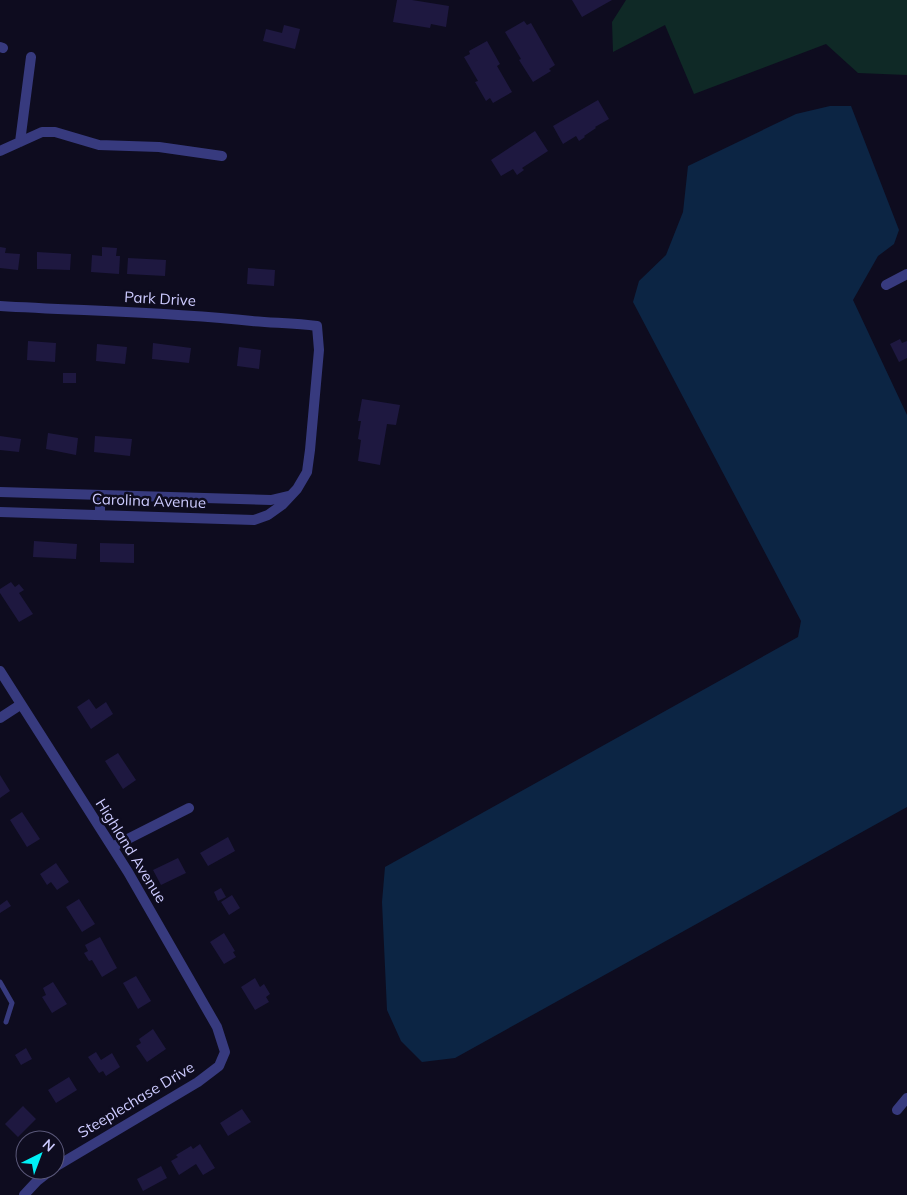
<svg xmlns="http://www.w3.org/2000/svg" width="907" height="1195" font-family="Mulish,sans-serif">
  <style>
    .green { fill: #0f2926 }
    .water { fill: #0c2544 }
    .building { fill: #1e1840 }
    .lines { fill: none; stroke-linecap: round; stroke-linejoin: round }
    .service { stroke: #373a7e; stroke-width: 5 }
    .minor { stroke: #373a7e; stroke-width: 10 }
    .labels { text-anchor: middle; stroke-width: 5; stroke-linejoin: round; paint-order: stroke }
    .street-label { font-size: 15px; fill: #cdcbff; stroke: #0e0c1f }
  </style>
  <rect width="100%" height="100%" fill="#0e0c1f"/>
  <path class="green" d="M 626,0 L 907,0 L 907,75 L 858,73 L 826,44 L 694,94 L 665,25 L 613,52 L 612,22 Z"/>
  <path class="water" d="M 830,106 L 851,106 L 899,230 L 894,244 L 878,256 L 853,300 L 907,415 L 907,807 L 455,1058 L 422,1062 L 401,1041 L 387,1010 L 382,902 L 385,867 L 798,637 L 801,621 L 633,302 L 639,281 L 666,255 L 683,212 L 688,166 L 796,114 Z"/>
  <path class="building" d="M 397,0 L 412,0 L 449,6 L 446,27 L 431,24 L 430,28 L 393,22 Z
    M 572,0 L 612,0 L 582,17 Z
    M 524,21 L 527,25 L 531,23 L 555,65 L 549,69 L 551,71 L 533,82 L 519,60 L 521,59 L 505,32 Z
    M 284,25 L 300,29 L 295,49 L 263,41 L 266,29 L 282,33 Z
    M 487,41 L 500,64 L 497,66 L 512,92 L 493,103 L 490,98 L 486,101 L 475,82 L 478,81 L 464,57 L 470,54 L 469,51 Z
    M 598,100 L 609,119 L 595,127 L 596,128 L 584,136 L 585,137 L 579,141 L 576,136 L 563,144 L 553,126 Z
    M 535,131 L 548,151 L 522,168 L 524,170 L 517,175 L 513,169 L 501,176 L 491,160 Z
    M 0,247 L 6,248 L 5,253 L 20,254 L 18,270 L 0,268 Z
    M 102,247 L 117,248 L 116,256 L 120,256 L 119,274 L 91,272 L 92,255 L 102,256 Z
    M 37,252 L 71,254 L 70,270 L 37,269 Z
    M 128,258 L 166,260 L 165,276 L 127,274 Z
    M 248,268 L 275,270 L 274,286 L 247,284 Z
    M 900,339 L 902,343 L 907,341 L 907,358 L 899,362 L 890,344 Z
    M 28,341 L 56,343 L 55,362 L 27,360 Z
    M 153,343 L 191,348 L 189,363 L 152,359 Z
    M 97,344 L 127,347 L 125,364 L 96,361 Z
    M 239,347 L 261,350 L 259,369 L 237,366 Z
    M 63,373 L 76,373 L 76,383 L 63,383 Z
    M 362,399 L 400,405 L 396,425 L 387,424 L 380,465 L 358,461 L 361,440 L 358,439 L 361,421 L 358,421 Z
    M 48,433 L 78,438 L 76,455 L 46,449 Z
    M 0,436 L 21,439 L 19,452 L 0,450 Z
    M 95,436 L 132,439 L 130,456 L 94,452 Z
    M 34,541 L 77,544 L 76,559 L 33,557 Z
    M 100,543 L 134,544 L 134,563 L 100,562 Z
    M 11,582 L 15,587 L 19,584 L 24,590 L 19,593 L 33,614 L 19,622 L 0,593 L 0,589 Z
    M 89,699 L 96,709 L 106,702 L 113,714 L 91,729 L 77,707 Z
    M 118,753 L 136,780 L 123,789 L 105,761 Z
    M 0,775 L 10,791 L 0,798 Z
    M 22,812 L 40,839 L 27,847 L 10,820 Z
    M 228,837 L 235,851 L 208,866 L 200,853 Z
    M 178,858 L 186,873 L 161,885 L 153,870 Z
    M 56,863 L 69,882 L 57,890 L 51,882 L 47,885 L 40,874 Z
    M 221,888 L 226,897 L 218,901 L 214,892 Z
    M 232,895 L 240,908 L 229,915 L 221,902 Z
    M 79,899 L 95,924 L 82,932 L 66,907 Z
    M 7,900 L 11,906 L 0,913 L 0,905 Z
    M 224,933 L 235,951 L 233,952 L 236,957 L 224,964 L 210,942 Z
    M 100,937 L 117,968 L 102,977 L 92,960 L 89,961 L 84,953 L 88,951 L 85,945 Z
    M 136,976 L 151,1001 L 138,1009 L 123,983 Z
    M 255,978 L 260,987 L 264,984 L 270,994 L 266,997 L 269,1002 L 255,1010 L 241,987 Z
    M 53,982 L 67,1004 L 52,1013 L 42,997 L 46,995 L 43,988 Z
    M 153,1029 L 166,1049 L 147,1062 L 136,1046 L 141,1043 L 139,1039 Z
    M 26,1048 L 32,1059 L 21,1065 L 15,1055 Z
    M 96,1052 L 101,1060 L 112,1053 L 120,1067 L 106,1076 L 103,1071 L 99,1073 L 88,1057 Z
    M 69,1077 L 77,1090 L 56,1103 L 48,1090 Z
    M 23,1106 L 36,1119 L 18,1137 L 5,1124 Z
    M 242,1109 L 251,1122 L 228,1136 L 220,1123 Z
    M 200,1144 L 215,1168 L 203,1175 L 196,1164 L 179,1175 L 171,1161 L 178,1157 L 176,1155 L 191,1146 L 193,1149 Z
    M 161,1166 L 167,1178 L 143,1191 L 137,1179 Z"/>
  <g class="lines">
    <path class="service" d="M 0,982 L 12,1003 L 6,1022"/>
    <path class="minor" d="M 0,47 L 3,48
      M 20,142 L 31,57
      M 0,151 L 42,132 L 55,132 L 99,145 L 159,147 L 222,156
      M 886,285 L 907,274
      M 0,306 C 84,311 168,312 252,321 C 274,323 296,323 317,326 L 319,350 L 310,450 L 307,472 L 297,489 L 282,505 L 268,515 L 254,520 L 0,512
      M 0,492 L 271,500 L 288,496
      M 100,515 L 100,495
      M 0,671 L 128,872 L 217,1027 L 225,1052 L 219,1066 L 198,1082 L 55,1167
      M 0,718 L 20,705
      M 112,847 L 189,808
      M 897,1110 L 907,1098
      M 24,1195 L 37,1181 L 51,1170"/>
  </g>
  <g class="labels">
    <g class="street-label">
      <text transform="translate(160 299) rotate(3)" y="5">Park Drive</text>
      <text transform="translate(149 501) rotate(2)" y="5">Carolina Avenue</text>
      <text transform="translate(131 851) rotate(58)" y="5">Highland Avenue</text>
      <text transform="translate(136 1100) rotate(-31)" y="5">Steeplechase Drive</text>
    </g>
  </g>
  <g transform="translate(40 1155) rotate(42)"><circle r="24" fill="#0e0c1f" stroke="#5a5879"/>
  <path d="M0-4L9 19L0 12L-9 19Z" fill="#00f0f6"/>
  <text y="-8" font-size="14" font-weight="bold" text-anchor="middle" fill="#cdcbff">N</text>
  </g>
</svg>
